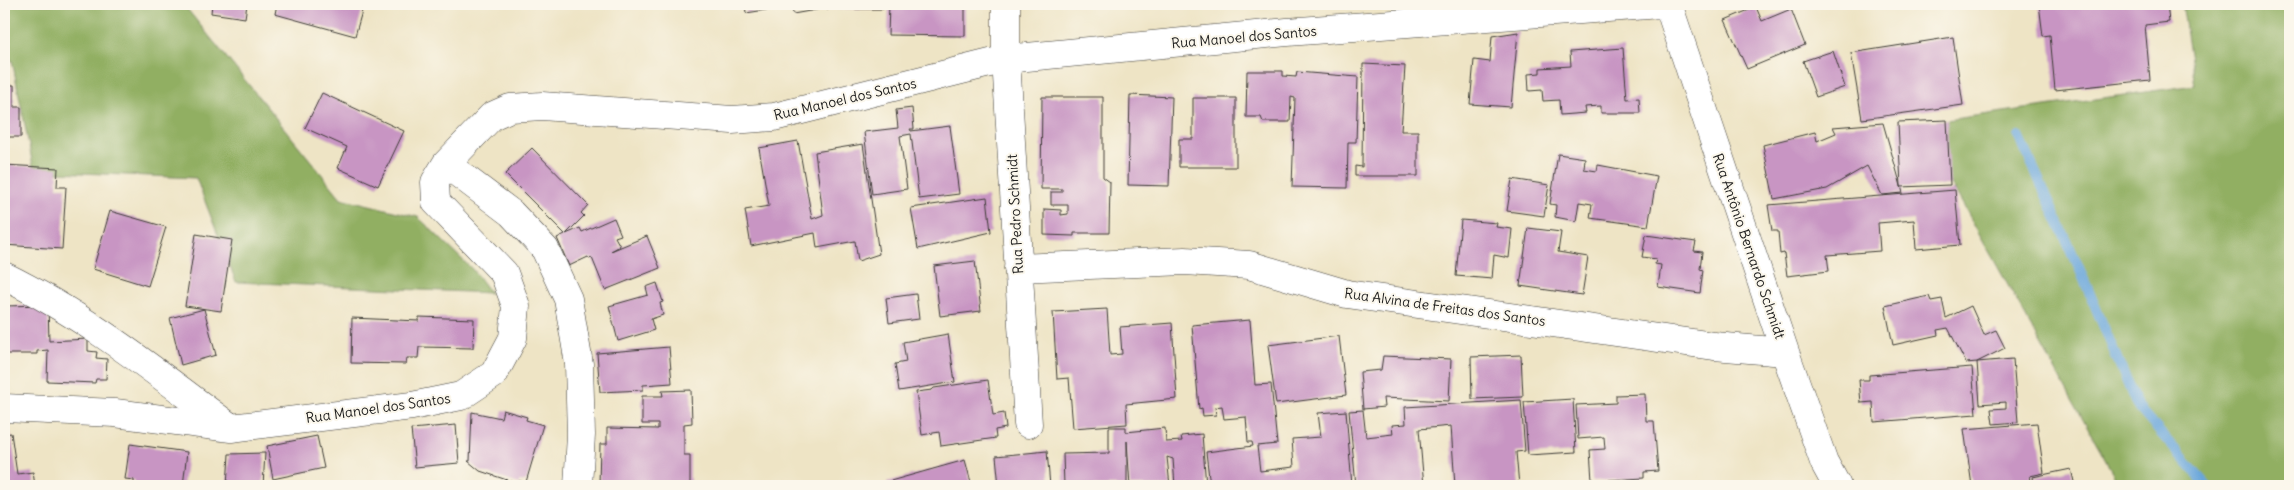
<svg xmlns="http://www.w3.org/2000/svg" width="2294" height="490" font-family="Delius,sans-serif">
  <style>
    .forest { fill: #91af62; stroke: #56663f }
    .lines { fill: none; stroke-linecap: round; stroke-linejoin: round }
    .stream { stroke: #69a6da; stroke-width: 10 }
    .building { fill: #c895c3 }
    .street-casing { stroke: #3c3a35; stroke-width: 29 }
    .street { stroke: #fff; stroke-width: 28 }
    .labels { text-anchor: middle; stroke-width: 4; stroke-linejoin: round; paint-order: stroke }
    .street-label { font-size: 14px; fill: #1c1c1c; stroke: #fbf7ec }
  </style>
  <rect width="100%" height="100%" fill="#fbf7ec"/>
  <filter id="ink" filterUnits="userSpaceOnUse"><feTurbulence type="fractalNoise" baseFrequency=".02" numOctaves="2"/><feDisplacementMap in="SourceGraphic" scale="10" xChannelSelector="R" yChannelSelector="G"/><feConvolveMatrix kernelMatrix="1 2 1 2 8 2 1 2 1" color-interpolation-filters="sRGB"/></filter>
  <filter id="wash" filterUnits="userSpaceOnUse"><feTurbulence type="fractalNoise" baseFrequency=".0096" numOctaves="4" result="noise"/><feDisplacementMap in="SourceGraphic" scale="20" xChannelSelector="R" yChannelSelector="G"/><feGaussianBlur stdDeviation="1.12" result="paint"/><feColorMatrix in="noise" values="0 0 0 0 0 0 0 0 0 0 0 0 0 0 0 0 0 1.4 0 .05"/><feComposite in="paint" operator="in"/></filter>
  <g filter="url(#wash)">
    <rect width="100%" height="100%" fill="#eee4c5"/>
    <path class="forest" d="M 4,4 L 183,4 L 341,198 L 418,217 L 473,270 L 490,293 L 236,282 L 196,178 L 34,171 L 12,60 L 4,60 Z
      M 2182,4 L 2290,4 L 2290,486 L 2120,486 L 1918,124 L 2195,85 Z"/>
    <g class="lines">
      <path class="stream" d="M 2019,136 L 2077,263 L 2137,406 L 2207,486"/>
    </g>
    <g id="blocks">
      <path class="building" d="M 212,4 L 247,4 L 245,18 L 211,13 Z
        M 277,4 L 364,4 L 355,36 L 275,14 Z
        M 673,4 L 708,4 L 708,7 Z
        M 745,4 L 771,4 L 772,9 L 746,13 Z
        M 792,4 L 883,4 L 883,9 L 821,9 L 793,14 Z
        M 889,4 L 965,4 L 965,36 L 888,35 Z
        M 2039,4 L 2167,4 L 2169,22 L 2145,25 L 2150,80 L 2055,90 L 2050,35 L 2043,36 Z
        M 1756,7 L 1762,21 L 1791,9 L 1805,45 L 1747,69 L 1725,20 Z
        M 1518,32 L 1511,107 L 1470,104 L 1474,60 L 1490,62 L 1492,36 Z
        M 1953,37 L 1963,105 L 1862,119 L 1851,53 Z
        M 1623,48 L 1627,99 L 1639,98 L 1640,113 L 1601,113 L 1601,106 L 1585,107 L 1586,113 L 1560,115 L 1559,100 L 1543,101 L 1542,90 L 1529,91 L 1528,74 L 1540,73 L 1540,68 L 1571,66 L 1570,52 Z
        M 1833,51 L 1845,87 L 1816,97 L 1803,61 Z
        M 1363,64 L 1405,66 L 1401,131 L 1418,131 L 1418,176 L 1355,176 L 1355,166 L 1362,167 Z
        M 1247,71 L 1283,71 L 1283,76 L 1296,77 L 1297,72 L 1358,77 L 1356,142 L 1348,142 L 1347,188 L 1292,187 L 1295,98 L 1291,97 L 1290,122 L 1263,122 L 1261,117 L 1246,117 Z
        M 4,85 L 14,85 L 14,107 L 21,107 L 21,137 L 4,137 Z
        M 322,93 L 404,131 L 378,186 L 338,168 L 347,147 L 305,128 Z
        M 1130,95 L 1172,97 L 1169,186 L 1128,185 Z
        M 1042,97 L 1103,97 L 1103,177 L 1110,182 L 1109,233 L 1074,233 L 1074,236 L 1044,235 L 1044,209 L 1061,210 L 1061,215 L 1068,214 L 1068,205 L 1051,205 L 1051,192 L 1062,192 L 1062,189 L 1041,189 Z
        M 1193,98 L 1236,98 L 1236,167 L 1179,167 L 1179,139 L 1193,139 Z
        M 912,108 L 914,129 L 910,129 L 911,131 L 950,126 L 959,194 L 919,199 L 911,134 L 900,136 L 907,189 L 872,194 L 864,132 L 898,128 L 896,110 Z
        M 1947,120 L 1950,185 L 1901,187 L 1898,122 Z
        M 1883,123 L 1903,193 L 1882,195 L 1867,166 L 1827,189 L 1774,199 L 1763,145 L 1815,132 L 1817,141 L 1836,133 L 1833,127 Z
        M 798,141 L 812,219 L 823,215 L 815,152 L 863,144 L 879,254 L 858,261 L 855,241 L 817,248 L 815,233 L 751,246 L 745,210 L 769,206 L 759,148 Z
        M 532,148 L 588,205 L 581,213 L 584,216 L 566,234 L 580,228 L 582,232 L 614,218 L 621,235 L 615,237 L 620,246 L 611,251 L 647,236 L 660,268 L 605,290 L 592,258 L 589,259 L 588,257 L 569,266 L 557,238 L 565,234 L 505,174 Z
        M 1558,154 L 1585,158 L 1584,169 L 1597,171 L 1598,165 L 1657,176 L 1648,226 L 1590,218 L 1592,204 L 1579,202 L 1576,221 L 1555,217 L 1556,205 L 1550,204 Z
        M 4,165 L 58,168 L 57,187 L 66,187 L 62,249 L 4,245 Z
        M 1512,179 L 1549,185 L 1544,216 L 1507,211 Z
        M 1955,190 L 1960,245 L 1916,249 L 1914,220 L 1878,223 L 1880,251 L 1827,255 L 1829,271 L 1787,276 L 1784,253 L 1780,254 L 1778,231 L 1772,231 L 1768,205 Z
        M 987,197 L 991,232 L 918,249 L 911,208 Z
        M 110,211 L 166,227 L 148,286 L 93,269 Z
        M 1461,220 L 1497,223 L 1496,227 L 1512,229 L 1509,258 L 1494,255 L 1492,279 L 1456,276 Z
        M 1528,228 L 1561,232 L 1558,252 L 1588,257 L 1582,295 L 1520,286 Z
        M 196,234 L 232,240 L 221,311 L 185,306 Z
        M 1646,235 L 1696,242 L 1694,251 L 1702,252 L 1700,269 L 1703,270 L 1700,293 L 1658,287 L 1661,265 L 1655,264 L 1656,259 L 1642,257 Z
        M 975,261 L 981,311 L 940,316 L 934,266 Z
        M 657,283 L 663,302 L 660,303 L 663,315 L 651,319 L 654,330 L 618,341 L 609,306 L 648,295 L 646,287 Z
        M 916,294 L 919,319 L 889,323 L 886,298 Z
        M 1929,296 L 1931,301 L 1942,299 L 1946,318 L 1971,306 L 1984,335 L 1996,330 L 2005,348 L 1977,362 L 1966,363 L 1948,328 L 1937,330 L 1938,335 L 1893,345 L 1885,306 Z
        M 48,305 L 49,341 L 88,339 L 88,351 L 97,352 L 96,358 L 107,359 L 106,379 L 96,379 L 95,383 L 47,381 L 48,350 L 37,351 L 37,354 L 4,354 L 4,306 Z
        M 204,309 L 216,355 L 181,365 L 170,318 Z
        M 1107,309 L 1110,355 L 1122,354 L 1120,327 L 1172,323 L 1177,399 L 1126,404 L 1127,424 L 1073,428 L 1069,378 L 1057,379 L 1053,312 Z
        M 419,317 L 474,319 L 473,348 L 419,347 L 418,358 L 407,358 L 406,364 L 351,363 L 352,318 L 419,321 Z
        M 1250,320 L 1255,385 L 1271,384 L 1277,444 L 1257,446 L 1260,471 L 1294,467 L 1292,439 L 1321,437 L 1318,413 L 1346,411 L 1352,486 L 1210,486 L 1206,452 L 1253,446 L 1252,442 L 1248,442 L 1246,417 L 1224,419 L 1222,406 L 1215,407 L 1216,415 L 1203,416 L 1202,408 L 1199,409 L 1192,325 Z
        M 948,334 L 955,382 L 899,391 L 895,364 L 906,362 L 903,342 Z
        M 1339,336 L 1346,395 L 1276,404 L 1268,345 Z
        M 669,347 L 672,383 L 643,385 L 643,390 L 600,392 L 597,353 Z
        M 1521,355 L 1523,397 L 1472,399 L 1471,357 Z
        M 1383,356 L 1451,359 L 1449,401 L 1383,398 L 1384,407 L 1363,409 L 1360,372 L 1381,370 Z
        M 2013,359 L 2018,422 L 1993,424 L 1991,409 L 2006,408 L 2006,402 L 1980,404 L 1977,362 Z
        M 1972,367 L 1976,414 L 1874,422 L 1873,402 L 1861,403 L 1859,380 L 1869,380 L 1869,375 Z
        M 988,380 L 993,415 L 1004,413 L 1006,428 L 995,430 L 996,438 L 941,446 L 939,432 L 922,435 L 916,392 L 932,390 L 934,388 Z
        M 691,390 L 692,423 L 684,424 L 684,455 L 690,455 L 690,485 L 599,485 L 600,444 L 607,444 L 607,428 L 658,429 L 658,424 L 642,424 L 642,396 L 663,396 L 662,391 Z
        M 1645,394 L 1646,421 L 1654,421 L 1658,471 L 1644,472 L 1644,478 L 1592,481 L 1590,450 L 1605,449 L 1604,437 L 1578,439 L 1576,405 L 1616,403 L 1616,395 Z
        M 1573,399 L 1576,452 L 1528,455 L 1524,402 Z
        M 1521,400 L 1525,451 L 1516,452 L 1519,486 L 1455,486 L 1451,426 L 1419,429 L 1424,486 L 1356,486 L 1349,411 L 1363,410 L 1366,437 L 1393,434 L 1392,425 L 1406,424 L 1405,407 Z
        M 503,410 L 527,417 L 526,420 L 543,425 L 526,482 L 519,481 L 519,484 L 480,471 L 468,461 L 470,461 L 472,412 L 501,418 Z
        M 2037,423 L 2044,473 L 2030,476 L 2032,486 L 1972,486 L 1964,429 Z
        M 456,425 L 459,463 L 415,467 L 411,429 Z
        M 1109,427 L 1126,427 L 1126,432 L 1165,428 L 1166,442 L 1182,441 L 1181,436 L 1202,434 L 1206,486 L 1175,486 L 1173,459 L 1167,457 L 1170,486 L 1130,486 L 1127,441 L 1127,486 L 1064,486 L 1063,454 L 1109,453 Z
        M 11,433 L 17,474 L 33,472 L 35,486 L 4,486 L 4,434 Z
        M 317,436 L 324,468 L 273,479 L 267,446 Z
        M 130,444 L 187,452 L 183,486 L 134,486 L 134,480 L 125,479 Z
        M 1047,451 L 1050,486 L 999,486 L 996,456 Z
        M 265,453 L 263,486 L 227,486 L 229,454 Z
        M 965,460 L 972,486 L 888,486 L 887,482 Z
        M 2071,469 L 2075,486 L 2034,486 L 2033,477 Z"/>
    </g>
  </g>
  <g filter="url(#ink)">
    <use href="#blocks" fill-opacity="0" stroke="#3c3a35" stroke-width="1"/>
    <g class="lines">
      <g class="street-casing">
        <path id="street" d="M 1006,4 L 1006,59 L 1028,424
          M 1668,4 L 1785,352 L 1824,462 L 1837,486
          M 446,164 L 511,213 L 545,249 L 568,299 L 579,364 L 581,435 L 578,486
          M 1018,268 L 1185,261 L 1249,265 L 1347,294 L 1714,346 L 1785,352
          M 4,276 C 86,316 157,373 230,427
          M 4,408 L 115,413 L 231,428 L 412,406 L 461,396 L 494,374 L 513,338 L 516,306 L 504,273 L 436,202 L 435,182 L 446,164 L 492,116 L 510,108 L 542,106 L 732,120 L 774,117 L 1006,59 L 1287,32 L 1661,4"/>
      </g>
      <use href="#street" class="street"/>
    </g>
  </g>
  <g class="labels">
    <g class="street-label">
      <text transform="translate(1244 37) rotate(-5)" y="5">Rua Manoel dos Santos</text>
      <text transform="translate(845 99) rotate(-13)" y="5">Rua Manoel dos Santos</text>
      <text transform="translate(1015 214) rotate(-93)" y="5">Rua Pedro Schmidt</text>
      <text transform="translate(1749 246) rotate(71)" y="5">Rua Antônio Bernardo Schmidt</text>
      <text transform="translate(1445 307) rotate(8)" y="5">Rua Alvina de Freitas dos Santos</text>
      <text transform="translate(378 408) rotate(-8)" y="5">Rua Manoel dos Santos</text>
    </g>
  </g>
  <rect width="2294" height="490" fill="none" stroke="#fbf7ec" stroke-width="20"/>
</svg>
